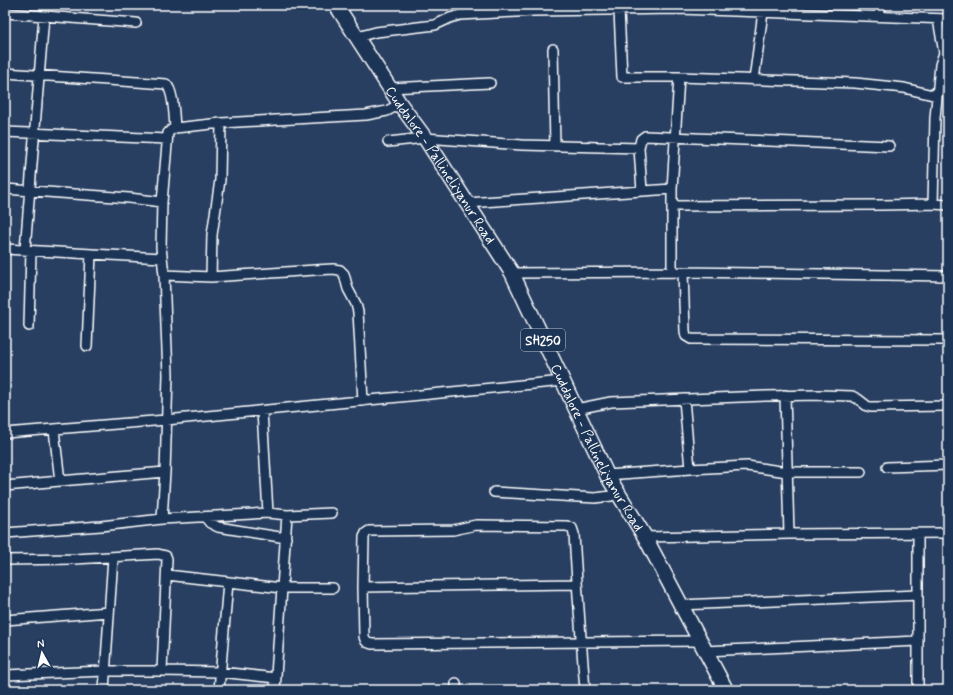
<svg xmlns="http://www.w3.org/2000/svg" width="953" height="695" font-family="Mynerve,sans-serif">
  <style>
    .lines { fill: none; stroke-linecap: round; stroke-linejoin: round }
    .minor-casing { stroke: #fff; stroke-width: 12 }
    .primary-casing { stroke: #fff; stroke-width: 17 }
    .minor { stroke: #1d3557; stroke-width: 9 }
    .primary { stroke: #1d3557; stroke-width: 14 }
    .labels { text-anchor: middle; stroke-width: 3; stroke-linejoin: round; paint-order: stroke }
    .shield { fill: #1d3557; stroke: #bbc2cd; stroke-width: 1 }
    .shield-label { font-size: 13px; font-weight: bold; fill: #fff }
    .street-label { font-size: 14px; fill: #fff; stroke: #1d3557 }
  </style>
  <rect width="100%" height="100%" fill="#283f62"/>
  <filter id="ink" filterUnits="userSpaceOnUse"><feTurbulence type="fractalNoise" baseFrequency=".025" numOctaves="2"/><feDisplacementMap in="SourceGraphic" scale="8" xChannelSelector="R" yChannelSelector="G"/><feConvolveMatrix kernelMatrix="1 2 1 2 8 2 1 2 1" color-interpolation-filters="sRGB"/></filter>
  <g filter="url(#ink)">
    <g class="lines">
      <g class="minor-casing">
        <path id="minor" d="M 621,5 L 619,10 L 622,77 L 679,77
          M 5,13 L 136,23
          M 879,16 L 881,5
          M 938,19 L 944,53
          M 357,37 L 376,32 L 435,25 L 450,18 L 460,15 L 534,11 L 679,9 L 948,19
          M 948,48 L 944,53 L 940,65 L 935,118 L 933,204 L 948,205
          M 553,49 L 555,146
          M 5,73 L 166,84 C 174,91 174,117 175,128
          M 754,80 L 763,12
          M 390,88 L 490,83
          M 5,132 L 167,139
          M 388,142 L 425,138 L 522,145 L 639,148
          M 5,189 L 129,198 L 162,202
          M 642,191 L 639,148 L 641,139 L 645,136 L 889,146
          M 467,203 L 672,189
          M 672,206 L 882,205 L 933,204
          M 5,249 L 162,258
          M 25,250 L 44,16
          M 672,272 L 672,189 L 679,77 L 855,83 L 904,88 L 937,96
          M 683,272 L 685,331 L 686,336 L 691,339 L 948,340
          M 512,273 L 683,272 L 948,276
          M 164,275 L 211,277 L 315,270 L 333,269 L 340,270 L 344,274 L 348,289 L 356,304 L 358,312 L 363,401
          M 211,277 L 212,235 L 220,180 L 221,123
          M 29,326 L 31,251
          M 87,346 L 91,254
          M 785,395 L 789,534
          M 576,409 L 611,402 L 766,396 L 819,395 L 852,396 L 858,399 L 867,406 L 871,407 L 948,406
          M 262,411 L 268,513 L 287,515 L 275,690
          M 5,433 L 166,420 L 563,381
          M 887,467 L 948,465
          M 690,469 L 747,466 L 787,472 L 861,472
          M 607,475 L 690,469 L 684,399
          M 60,481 L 165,472
          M 5,486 L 60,481 L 54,430
          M 494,492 L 595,498 L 611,496 L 617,493
          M 287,515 L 332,513
          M 205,517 L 210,523 L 218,527 L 286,538
          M 162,519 L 165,472 L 168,375 L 164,275 L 161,247 L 162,202 L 168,133 L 171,130 L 175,128 L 221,123 L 366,115 L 387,111 L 400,104
          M 5,533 L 101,526 L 162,519 L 268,513
          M 645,537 L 789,534 L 948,533
          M 5,560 L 75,559 L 158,554 L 166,556 L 167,559 L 162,671
          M 167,575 L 282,588 L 333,588
          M 363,587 L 577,584
          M 680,605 L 918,595 L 918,534
          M 5,620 L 109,612
          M 705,651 L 918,641
          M 5,675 L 105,671 L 162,671 L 220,672 L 276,678
          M 104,690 L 113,557
          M 219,690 L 228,582
          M 456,690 L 456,683
          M 585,690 C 581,638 577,586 574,534 L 572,528 L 567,526 L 476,525 L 453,530 L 369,531 L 366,533 L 364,537 L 363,587 L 364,636 C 365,642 367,643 372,644 L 700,641
          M 918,690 L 918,595"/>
      </g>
      <g class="primary-casing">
        <g id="primary">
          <path id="s1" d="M 336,5 L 400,104 L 425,138 L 512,273 L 607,475 L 645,537 L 726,690"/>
        </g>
      </g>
      <use href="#minor" class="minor"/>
      <use href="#primary" class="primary"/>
    </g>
  </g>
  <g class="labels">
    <rect class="shield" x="521" y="329" width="44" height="22" rx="3"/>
    <g class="shield-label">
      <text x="543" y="345">SH250</text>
    </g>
    <g class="street-label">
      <text dy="5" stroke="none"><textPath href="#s1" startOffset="191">Cuddalore - Pallineliyanur Road</textPath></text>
      <text dy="5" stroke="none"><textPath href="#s1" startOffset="515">Cuddalore - Pallineliyanur Road</textPath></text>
    </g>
  </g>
  <rect width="953" height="695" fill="none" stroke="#1d3557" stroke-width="20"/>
  <rect x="10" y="10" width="933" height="675" fill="none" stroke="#fff" stroke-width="1.5" filter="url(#ink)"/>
  <g transform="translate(42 653) rotate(352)" stroke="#1d3557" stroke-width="3" paint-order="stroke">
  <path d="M0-3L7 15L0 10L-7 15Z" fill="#ffffff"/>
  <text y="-6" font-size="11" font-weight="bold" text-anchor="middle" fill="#ffffff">N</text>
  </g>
</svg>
